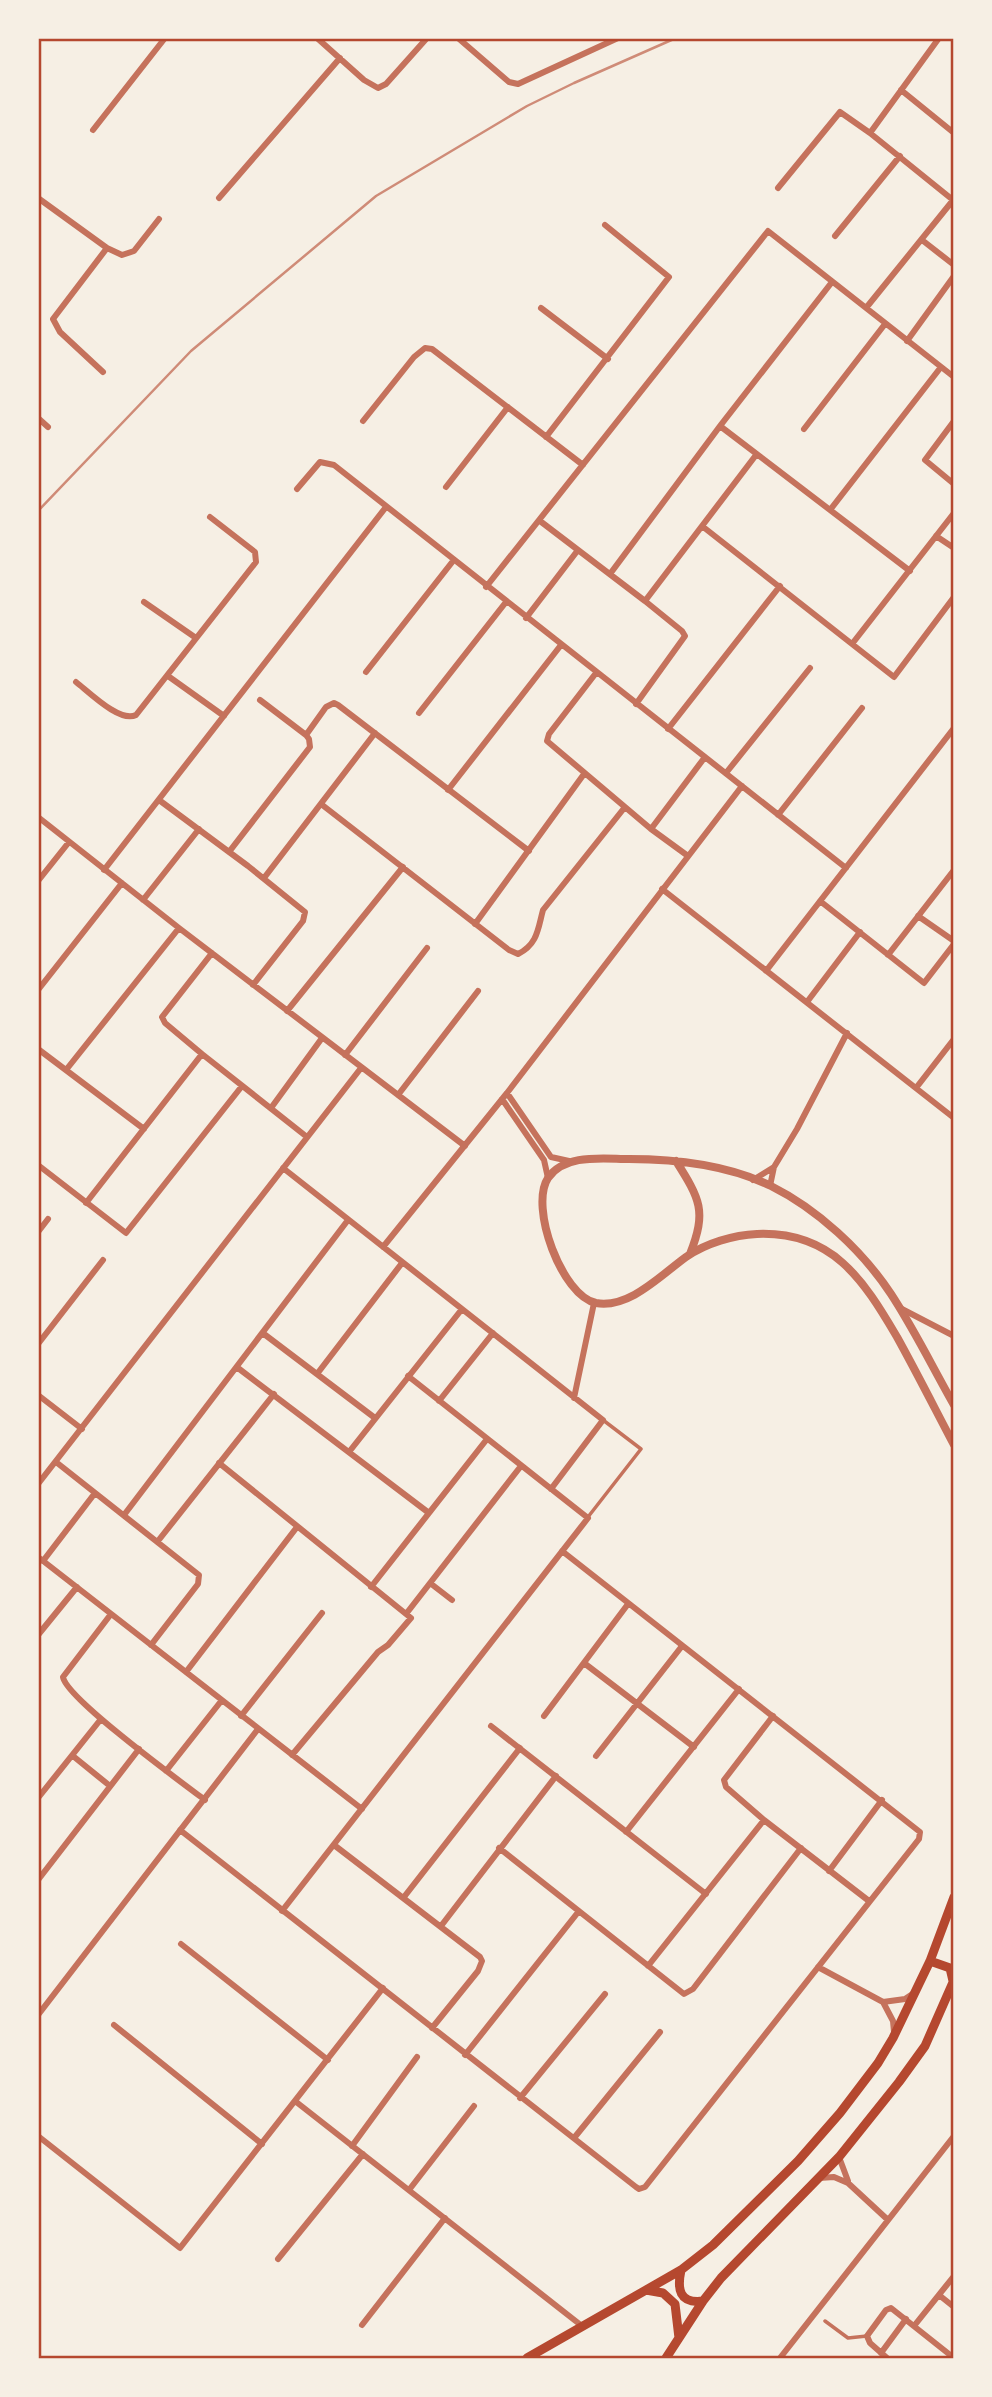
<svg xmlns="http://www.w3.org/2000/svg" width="992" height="2397" font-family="Signika,sans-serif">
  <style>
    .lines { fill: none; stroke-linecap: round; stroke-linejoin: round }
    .service { stroke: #c5725c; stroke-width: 3.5 }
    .minor { stroke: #c5725c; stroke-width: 6 }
    .tertiary { stroke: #c5725c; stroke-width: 8 }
    .secondary { stroke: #b5482f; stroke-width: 9 }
    .rail { stroke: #cf8b77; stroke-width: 2.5 }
    .neatline { fill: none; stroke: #b5482f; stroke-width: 2.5 }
  </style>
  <rect width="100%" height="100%" fill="#f6efe4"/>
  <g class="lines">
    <path class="service" d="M 588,1517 L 641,1449 L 603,1420
      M 825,2321 L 848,2338 L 867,2336"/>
    <path class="minor" d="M 317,38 L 364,80 L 378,88 L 386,84 L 427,38
      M 458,38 L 509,82 L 518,84 L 618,38
      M 952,38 L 954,39
      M 901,90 L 954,133
      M 93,130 L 165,38
      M 870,133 L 939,38
      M 778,188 L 840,112 L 870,133 L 953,200
      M 38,198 L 107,248 L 122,255 L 134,251 L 159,219
      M 219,198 L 340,58
      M 835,236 L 900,156
      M 922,240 L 954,265
      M 541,308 L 608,359
      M 866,308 L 954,199
      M 907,341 L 954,276
      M 103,372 L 60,332 L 53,319 L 107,248
      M 38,418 L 48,427
      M 363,421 L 414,357 L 425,348 L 432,349 L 583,465
      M 954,421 L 925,460 L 954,484
      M 720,426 L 910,571
      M 804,429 L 885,324
      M 546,437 L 669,277 L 605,225
      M 446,487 L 508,407
      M 297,489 L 320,462 L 334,465 L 846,868
      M 830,510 L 941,367
      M 540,521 L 645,601 L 756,455
      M 702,526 L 852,644 L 954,513
      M 936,536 L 954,548
      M 610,574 L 720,426 L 832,282
      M 486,587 L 768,231 L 954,377
      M 144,602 L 196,638
      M 526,618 L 578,550
      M 852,644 L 894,677 L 954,597
      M 366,672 L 453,561
      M 596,673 L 549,734 L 547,741 L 651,829 L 688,856
      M 168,676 L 224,716
      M 76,682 C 90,693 120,723 136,715 L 256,562 L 255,552 L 210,517
      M 636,704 L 685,636 L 682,631 L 645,601
      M 419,713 L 506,602
      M 668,729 L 780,586
      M 306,735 L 326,707 L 334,703 L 338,705 L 529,851
      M 726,773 L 810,668
      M 448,790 L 561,645
      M 159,800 L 248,866 L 305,912 L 303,921 L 253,985
      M 321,804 L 509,950 L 518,954 C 538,944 538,928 543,910 L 625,807
      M 778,815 L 862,708
      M 38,817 L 179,928 L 465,1146
      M 651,829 L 705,757
      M 229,852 L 310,747 L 309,739 L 306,735 L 260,700
      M 104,870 L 386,507
      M 264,878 L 375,733
      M 38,881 L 69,842
      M 662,889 L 954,1118
      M 143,900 L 199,829
      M 820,901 L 924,983 L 954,944
      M 918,916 L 954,941
      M 475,924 L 584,774
      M 888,955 L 954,870
      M 766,971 L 954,728
      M 38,990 L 122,883
      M 807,1002 L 860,932
      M 287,1011 L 403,867
      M 38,1049 L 144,1129
      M 202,1054 L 165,1023 L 162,1017 L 212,953
      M 345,1055 L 427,948
      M 66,1070 L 179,928
      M 916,1088 L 954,1039
      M 507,1093 L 551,1157 L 569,1161
      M 398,1095 L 478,991
      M 502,1099 L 544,1160 L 548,1178
      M 271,1108 L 322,1038
      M 38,1165 L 126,1233 L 242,1086
      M 283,1168 L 603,1420 L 551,1489
      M 753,1180 L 774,1167
      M 770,1186 L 774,1167 L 797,1129 L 847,1033
      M 86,1203 L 202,1054 L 307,1137
      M 38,1232 L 48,1219
      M 383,1247 L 507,1093 L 742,786
      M 900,1308 L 954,1336
      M 264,1334 L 375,1418
      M 38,1344 L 103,1260
      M 238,1368 L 429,1513
      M 317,1374 L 402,1263
      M 38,1395 L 82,1429
      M 574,1398 L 594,1303
      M 439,1401 L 493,1333
      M 349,1452 L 462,1309
      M 56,1462 L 199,1575 L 198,1584 L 151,1645
      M 219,1463 L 411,1618 L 388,1645 L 378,1652 L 292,1755
      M 38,1484 L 361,1068
      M 124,1515 L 348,1220
      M 158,1541 L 274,1394
      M 38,1557 L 362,1809
      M 43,1561 L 95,1493
      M 430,1583 L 452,1600
      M 371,1587 L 487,1439
      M 111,1614 L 63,1677 C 66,1698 181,1782 205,1800
      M 406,1614 L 521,1466
      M 38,1635 L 77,1587
      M 584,1663 L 694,1747
      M 186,1672 L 297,1527
      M 241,1716 L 322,1613
      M 544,1716 L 628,1604
      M 773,1716 L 724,1780 L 726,1787 L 764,1820 L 869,1901
      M 491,1726 L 706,1894
      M 73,1756 L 110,1786
      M 596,1756 L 682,1646
      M 166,1771 L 222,1700
      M 38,1798 L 101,1719
      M 180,1830 L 636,2187 L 639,2189 L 645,2187 L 919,1839 L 920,1832 L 562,1551
      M 626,1832 L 739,1689
      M 334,1845 L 480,1957 L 482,1961 L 478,1971 L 432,2028
      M 499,1848 L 684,1994 L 693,1989 L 801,1848
      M 829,1871 L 882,1800
      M 38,1880 L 139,1749
      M 404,1897 L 520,1748
      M 282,1911 L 588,1518 L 408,1376
      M 441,1926 L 556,1776
      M 181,1944 L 328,2060
      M 648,1966 L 764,1820
      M 818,1967 L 883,2002 L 893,2021 L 894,2032
      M 883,2002 L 905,1999 L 914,1993
      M 38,2015 L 258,1729
      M 114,2025 L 262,2144
      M 465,2055 L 579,1911
      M 520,2098 L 605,1994
      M 295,2101 L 582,2326
      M 38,2136 L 180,2248 L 383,1988
      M 574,2138 L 660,2032
      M 352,2146 L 417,2057
      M 839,2157 L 848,2181
      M 819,2178 L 834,2177 L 848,2183 L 888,2220
      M 409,2190 L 474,2106
      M 278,2259 L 363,2154
      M 939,2295 L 954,2307
      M 362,2325 L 445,2218
      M 914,2326 L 954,2276
      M 881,2353 L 906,2319
      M 780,2358 L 954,2136
      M 887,2358 L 870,2343 L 867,2336 L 886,2310 L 891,2308 L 954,2358"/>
    <path class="tertiary" d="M 676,1161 C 700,1199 707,1211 690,1254
      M 954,1405 C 933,1368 914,1329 891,1294 C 862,1250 817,1209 771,1186 C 728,1165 676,1159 629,1159 C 604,1159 565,1153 548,1178 C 529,1207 562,1296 596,1303 C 629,1309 661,1275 686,1257 C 706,1243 734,1235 757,1234 C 832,1231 863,1279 897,1337 C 917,1373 935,1409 954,1445"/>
    <path class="secondary" d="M 930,1961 L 950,1968 L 953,1981
      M 681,2270 C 677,2289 679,2304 703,2301
      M 646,2290 L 663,2293 L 675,2304 L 679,2338
      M 527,2358 L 681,2270 L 713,2245 L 798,2161 L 840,2113 L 878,2063 L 893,2038 L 930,1961 L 954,1897
      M 666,2358 L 703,2301 L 721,2278 L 839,2157 L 899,2082 L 925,2046 L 954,1980"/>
    <path class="rail" d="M 38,511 L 191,351 L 376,196 L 527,106 L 574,83 L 676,38"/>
  </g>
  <rect width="992" height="2397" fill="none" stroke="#f6efe4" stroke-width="80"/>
  <rect x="40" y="40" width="912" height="2317" class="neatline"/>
</svg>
